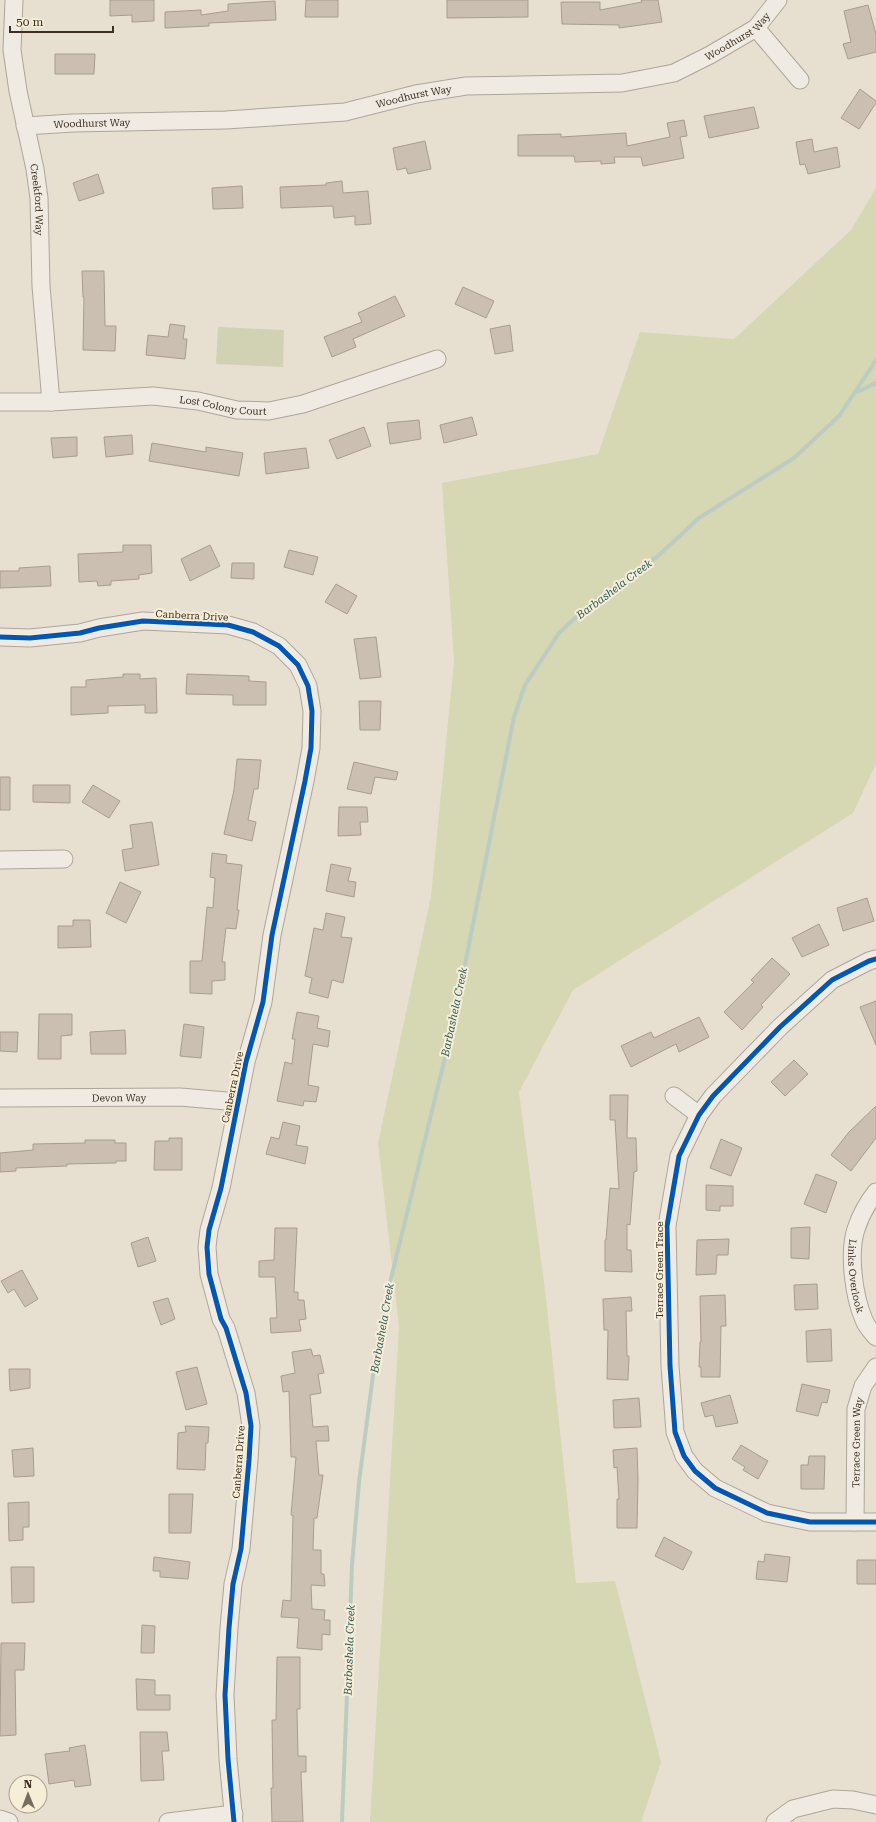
<svg xmlns="http://www.w3.org/2000/svg" width="876" height="1822" font-family="'Roboto Serif',serif">
  <style>
    .green { fill: #d6d7b3 }
    .cemetery { fill: #d1d1b3 }
    .lines { fill: none; stroke-linecap: round; stroke-linejoin: round }
    .stream { stroke: #bcccc2; stroke-width: 4 }
    .building { fill: #cbbfb2; stroke: #a89c90 }
    .minor-casing { stroke: #ada599; stroke-width: 19 }
    .minor { stroke: #efebe3; stroke-width: 17 }
    .cycleway-casing { stroke: #f7eed8; stroke-width: 8 }
    .cycleway { stroke: #0057b8; stroke-width: 5 }
    .labels { text-anchor: middle; stroke-width: 4; stroke-linejoin: round; paint-order: stroke }
    .street-label { font-size: 10px; fill: #3d2e20; stroke: #f7eed8 }
    .water-label { font-size: 11px; font-style: italic; fill: #2f5d5a; stroke: #f7eed8 }
  </style>
  <rect width="100%" height="100%" fill="#e7e0d1"/>
  <path class="green" d="M 876,188 L 876,764 L 853,813 L 573,990 L 519,1092 L 546,1298 L 576,1583 L 615,1581 L 661,1762 L 641,1822 L 370,1822 L 399,1327 L 378,1143 L 431,896 L 454,661 L 442,483 L 598,454 L 640,332 L 734,339 L 851,230 Z"/>
  <path class="cemetery" d="M 218,327 L 284,330 L 283,367 L 216,364 Z"/>
  <g class="lines">
    <path class="stream" d="M 857,392 L 876,383
      M 342,1822 L 352,1565 L 359,1482 L 375,1360 L 386,1299 L 453,1025 L 514,717 L 525,685 L 559,633 L 589,605 L 658,556 L 699,518 L 794,458 L 839,416 L 876,360"/>
  </g>
  <path class="building" d="M 110,0 L 154,0 L 154,21 L 132,22 L 132,15 L 110,16 Z
    M 306,0 L 338,0 L 338,17 L 305,17 Z
    M 447,0 L 528,0 L 528,17 L 447,18 Z
    M 641,0 L 658,0 L 662,22 L 619,28 L 619,25 L 562,24 L 561,2 L 600,2 L 600,10 L 642,2 Z
    M 275,1 L 276,20 L 209,23 L 209,26 L 165,28 L 165,12 L 201,10 L 201,15 L 228,11 L 228,4 Z
    M 868,5 L 876,34 L 876,52 L 848,59 L 843,44 L 851,42 L 844,11 Z
    M 55,54 L 95,54 L 94,74 L 55,74 Z
    M 860,89 L 876,101 L 876,103 L 859,129 L 841,118 Z
    M 754,107 L 759,128 L 709,138 L 704,116 Z
    M 684,120 L 687,136 L 680,137 L 684,158 L 643,166 L 641,157 L 614,157 L 615,163 L 601,164 L 601,161 L 575,162 L 574,156 L 518,156 L 518,135 L 561,134 L 561,137 L 626,133 L 627,146 L 670,137 L 667,123 Z
    M 812,139 L 814,152 L 837,147 L 840,167 L 808,174 L 805,164 L 800,165 L 796,142 Z
    M 425,141 L 431,169 L 408,174 L 406,168 L 397,170 L 393,148 Z
    M 98,174 L 104,193 L 79,201 L 73,183 Z
    M 342,181 L 343,193 L 368,191 L 371,224 L 355,225 L 355,216 L 334,218 L 333,206 L 281,208 L 280,187 L 326,185 L 326,183 Z
    M 242,186 L 243,208 L 213,209 L 212,188 Z
    M 82,271 L 104,271 L 105,326 L 116,326 L 115,351 L 83,350 L 84,297 L 83,297 Z
    M 463,287 L 494,301 L 486,318 L 455,304 Z
    M 395,296 L 405,316 L 353,339 L 356,347 L 332,357 L 324,337 L 362,322 L 358,313 Z
    M 170,324 L 185,326 L 183,339 L 187,339 L 185,359 L 146,355 L 148,335 L 168,337 Z
    M 510,325 L 513,351 L 495,354 L 490,329 Z
    M 472,417 L 477,435 L 444,443 L 440,425 Z
    M 419,420 L 421,439 L 390,444 L 387,423 Z
    M 364,427 L 371,446 L 337,459 L 329,440 Z
    M 132,435 L 133,454 L 106,457 L 104,437 Z
    M 77,437 L 77,456 L 53,458 L 51,438 Z
    M 152,443 L 206,452 L 206,447 L 243,453 L 239,476 L 149,461 Z
    M 306,448 L 309,468 L 266,474 L 264,453 Z
    M 123,545 L 151,545 L 152,573 L 139,575 L 139,579 L 111,581 L 111,585 L 98,586 L 97,581 L 79,582 L 78,554 L 123,552 Z
    M 210,545 L 220,566 L 190,581 L 181,559 Z
    M 289,550 L 318,557 L 313,575 L 284,567 Z
    M 232,563 L 254,563 L 254,579 L 231,578 Z
    M 50,566 L 51,586 L 0,588 L 0,571 L 19,571 L 19,568 Z
    M 336,584 L 357,596 L 347,614 L 325,602 Z
    M 376,637 L 381,677 L 360,679 L 354,639 Z
    M 123,674 L 140,674 L 140,679 L 156,678 L 157,713 L 145,713 L 145,705 L 108,706 L 108,713 L 71,715 L 71,687 L 86,687 L 86,680 L 123,677 Z
    M 187,674 L 249,676 L 249,681 L 266,682 L 266,705 L 233,705 L 233,695 L 186,694 Z
    M 359,701 L 381,701 L 380,730 L 360,730 Z
    M 237,759 L 261,760 L 258,789 L 254,789 L 248,820 L 256,822 L 252,841 L 224,834 L 234,790 Z
    M 354,762 L 398,772 L 396,780 L 375,777 L 371,794 L 347,789 Z
    M 0,777 L 10,777 L 10,810 L 0,810 Z
    M 33,785 L 70,785 L 70,803 L 33,802 Z
    M 93,785 L 120,801 L 109,818 L 82,802 Z
    M 339,807 L 367,807 L 368,822 L 360,822 L 361,835 L 338,836 Z
    M 152,822 L 159,865 L 125,871 L 122,850 L 133,848 L 130,825 Z
    M 212,853 L 227,855 L 226,863 L 242,865 L 237,910 L 239,910 L 236,929 L 226,928 L 222,962 L 225,962 L 225,980 L 212,981 L 212,994 L 190,993 L 190,961 L 202,961 L 207,907 L 213,908 L 215,878 L 210,877 Z
    M 331,864 L 351,868 L 348,881 L 356,882 L 354,897 L 326,891 Z
    M 120,882 L 141,892 L 126,923 L 106,913 Z
    M 867,898 L 874,921 L 843,931 L 837,908 Z
    M 326,913 L 345,917 L 341,937 L 352,938 L 343,983 L 332,980 L 328,998 L 309,993 L 312,978 L 305,976 L 314,928 L 323,930 Z
    M 73,920 L 90,920 L 91,947 L 58,948 L 58,926 L 73,926 Z
    M 819,924 L 829,945 L 802,957 L 792,938 Z
    M 772,958 L 790,974 L 761,1005 L 763,1007 L 742,1030 L 724,1012 L 754,982 L 751,980 Z
    M 876,1001 L 876,1045 L 860,1007 Z
    M 297,1012 L 319,1016 L 317,1028 L 330,1031 L 328,1047 L 313,1044 L 308,1085 L 319,1087 L 316,1102 L 304,1101 L 303,1106 L 277,1101 L 285,1062 L 292,1064 L 295,1039 L 292,1039 Z
    M 39,1014 L 72,1014 L 72,1035 L 61,1036 L 61,1059 L 38,1059 Z
    M 699,1017 L 709,1037 L 679,1052 L 676,1044 L 631,1067 L 621,1046 L 651,1032 L 654,1038 Z
    M 184,1024 L 204,1027 L 201,1058 L 180,1056 Z
    M 125,1030 L 126,1054 L 91,1054 L 90,1032 Z
    M 0,1032 L 18,1032 L 17,1052 L 0,1051 Z
    M 794,1060 L 808,1074 L 785,1096 L 771,1082 Z
    M 610,1095 L 628,1095 L 627,1138 L 636,1138 L 637,1171 L 634,1172 L 630,1225 L 627,1224 L 627,1250 L 631,1250 L 632,1272 L 605,1271 L 605,1240 L 606,1240 L 610,1188 L 619,1189 L 615,1120 L 610,1120 Z
    M 876,1106 L 876,1138 L 851,1171 L 831,1155 L 849,1132 Z
    M 283,1122 L 300,1126 L 296,1145 L 308,1147 L 305,1164 L 266,1154 L 271,1137 L 279,1139 Z
    M 169,1138 L 182,1138 L 182,1170 L 154,1170 L 155,1141 L 169,1141 Z
    M 721,1139 L 742,1148 L 731,1176 L 710,1168 Z
    M 85,1140 L 115,1140 L 115,1143 L 126,1143 L 126,1161 L 116,1161 L 116,1163 L 67,1164 L 67,1166 L 16,1168 L 16,1171 L 0,1172 L 0,1153 L 33,1150 L 33,1144 L 85,1143 Z
    M 816,1174 L 837,1182 L 826,1213 L 804,1204 Z
    M 706,1185 L 733,1186 L 733,1206 L 720,1206 L 720,1211 L 706,1210 Z
    M 810,1227 L 809,1259 L 791,1258 L 791,1228 Z
    M 275,1228 L 297,1228 L 294,1292 L 298,1292 L 298,1300 L 304,1300 L 306,1319 L 299,1320 L 301,1331 L 271,1333 L 270,1318 L 277,1318 L 275,1277 L 259,1277 L 259,1261 L 274,1260 Z
    M 148,1237 L 156,1261 L 138,1267 L 131,1243 Z
    M 729,1239 L 728,1255 L 717,1255 L 716,1274 L 696,1275 L 697,1240 Z
    M 22,1270 L 38,1299 L 25,1307 L 14,1289 L 8,1293 L 1,1281 Z
    M 817,1284 L 818,1309 L 795,1310 L 794,1285 Z
    M 725,1295 L 726,1326 L 721,1326 L 720,1377 L 701,1377 L 701,1367 L 699,1367 L 700,1342 L 701,1342 L 700,1296 Z
    M 631,1297 L 632,1311 L 626,1311 L 627,1356 L 629,1356 L 628,1380 L 607,1379 L 608,1330 L 604,1330 L 603,1299 Z
    M 168,1298 L 175,1319 L 161,1325 L 153,1302 Z
    M 831,1329 L 832,1361 L 807,1362 L 806,1331 Z
    M 311,1349 L 313,1356 L 320,1355 L 324,1373 L 318,1374 L 321,1393 L 310,1395 L 313,1427 L 328,1426 L 329,1441 L 316,1441 L 319,1475 L 323,1475 L 317,1518 L 314,1518 L 313,1550 L 321,1550 L 321,1574 L 324,1574 L 325,1586 L 311,1585 L 312,1609 L 325,1610 L 324,1620 L 330,1620 L 330,1635 L 322,1634 L 322,1650 L 297,1648 L 299,1618 L 281,1617 L 283,1600 L 291,1601 L 293,1516 L 291,1515 L 296,1457 L 291,1457 L 289,1391 L 283,1392 L 281,1376 L 295,1373 L 292,1352 Z
    M 197,1367 L 207,1404 L 186,1410 L 176,1372 Z
    M 9,1369 L 30,1369 L 30,1388 L 10,1391 Z
    M 802,1384 L 830,1390 L 827,1403 L 822,1402 L 818,1416 L 796,1411 Z
    M 730,1395 L 738,1423 L 716,1427 L 713,1415 L 705,1417 L 701,1403 Z
    M 639,1398 L 641,1427 L 614,1428 L 613,1400 Z
    M 185,1426 L 209,1427 L 208,1443 L 206,1443 L 205,1470 L 177,1469 L 178,1433 L 186,1432 Z
    M 741,1445 L 768,1461 L 758,1479 L 743,1470 L 745,1467 L 732,1459 Z
    M 33,1448 L 34,1476 L 14,1477 L 12,1450 Z
    M 637,1448 L 638,1480 L 637,1528 L 617,1528 L 617,1499 L 619,1499 L 617,1467 L 614,1468 L 613,1450 Z
    M 809,1456 L 825,1456 L 824,1489 L 801,1489 L 801,1465 L 808,1465 Z
    M 169,1494 L 193,1494 L 191,1533 L 169,1533 Z
    M 29,1502 L 29,1527 L 23,1527 L 23,1540 L 9,1541 L 8,1503 Z
    M 664,1537 L 692,1552 L 683,1570 L 655,1556 Z
    M 765,1554 L 790,1557 L 787,1582 L 756,1579 L 758,1561 L 764,1562 Z
    M 154,1557 L 190,1562 L 188,1579 L 160,1577 L 160,1571 L 153,1571 Z
    M 857,1560 L 876,1560 L 876,1584 L 857,1584 Z
    M 11,1567 L 34,1567 L 34,1602 L 12,1603 Z
    M 142,1625 L 155,1626 L 154,1653 L 141,1653 Z
    M 1,1643 L 25,1643 L 24,1670 L 15,1670 L 16,1735 L 0,1736 Z
    M 277,1657 L 300,1657 L 300,1709 L 297,1709 L 298,1756 L 306,1756 L 306,1772 L 301,1772 L 303,1822 L 272,1822 L 271,1788 L 273,1788 L 272,1720 L 276,1720 Z
    M 136,1679 L 155,1680 L 155,1695 L 170,1695 L 170,1710 L 137,1710 Z
    M 140,1732 L 167,1732 L 169,1751 L 162,1751 L 164,1780 L 141,1781 Z
    M 85,1745 L 91,1785 L 75,1787 L 74,1780 L 49,1784 L 45,1754 L 70,1751 L 69,1748 Z"/>
  <g class="lines">
    <g class="minor-casing">
      <g id="minor">
        <path id="s1" d="M 14,0 L 12,50 L 18,91 L 35,169 L 39,198 L 41,286 L 51,402"/>
        <path d="M 756,28 L 800,80"/>
        <path id="s2" d="M 25,126 L 73,123 L 226,120 L 345,112 L 416,94 L 466,86 L 622,83 L 674,73 L 710,55 L 756,28 L 778,0"/>
        <path id="s3" d="M 0,402 L 51,402 L 153,396 L 198,401 L 237,410 L 269,411 L 303,404 L 437,359"/>
        <path d="M 0,637 L 30,638 L 80,633 L 99,628 L 143,621 L 228,625 L 253,632 L 279,646 L 298,665 L 308,686 L 312,711 L 311,748 L 305,781 L 272,935 L 263,1002 L 246,1062 L 221,1188 L 209,1230 L 207,1247 L 209,1274 L 221,1319 L 226,1328 L 246,1393 L 251,1426 L 249,1460 L 241,1549 L 233,1584 L 229,1628 L 225,1695 L 228,1759 L 234,1822"/>
        <path d="M 0,860 L 64,859"/>
        <path d="M 876,959 L 869,961 L 832,980 L 780,1027 L 713,1096 L 699,1115 L 679,1156 L 667,1226 L 670,1366 L 675,1432 L 684,1456 L 695,1471 L 715,1488 L 767,1513 L 810,1522 L 876,1522"/>
        <path d="M 674,1096 L 699,1115"/>
        <path id="s4" d="M 0,1098 L 180,1097 L 238,1102"/>
        <path id="s5" d="M 876,1192 C 868,1202 860,1217 856,1229 C 848,1254 854,1297 864,1320 C 866,1326 872,1332 876,1337"/>
        <path id="s6" d="M 855,1522 L 856,1409 L 863,1386 L 876,1367"/>
        <path d="M 0,1819 L 9,1822"/>
        <path d="M 168,1822 L 234,1814"/>
        <path d="M 775,1822 L 793,1809 L 833,1799 L 853,1800 L 876,1805"/>
      </g>
    </g>
    <use href="#minor" class="minor"/>
    <g class="cycleway-casing">
      <path id="cycleway" d="M 0,637 L 30,638 L 80,633 L 99,628 L 143,621 L 228,625 L 253,632 L 279,646 L 298,665 L 308,686 L 312,711 L 311,748 L 305,781 L 272,935 L 263,1002 L 246,1062 L 221,1188 L 209,1230 L 207,1247 L 209,1274 L 221,1319 L 226,1328 L 246,1393 L 251,1426 L 249,1460 L 241,1549 L 233,1584 L 229,1628 L 225,1695 L 228,1759 L 234,1822
        M 876,959 L 869,961 L 832,980 L 780,1027 L 713,1096 L 699,1115 L 679,1156 L 667,1226 L 670,1366 L 675,1432 L 684,1456 L 695,1471 L 715,1488 L 767,1513 L 810,1522 L 876,1522"/>
    </g>
    <use href="#cycleway" class="cycleway"/>
  </g>
  <g class="labels">
    <g class="street-label">
      <text dy="4" stroke="none"><textPath href="#s2" startOffset="727">Woodhurst Way</textPath></text>
      <text dy="4" stroke="none"><textPath href="#s2" startOffset="391">Woodhurst Way</textPath></text>
      <text dy="4" stroke="none"><textPath href="#s2" startOffset="67">Woodhurst Way</textPath></text>
      <text dy="4" stroke="none"><textPath href="#s1" startOffset="202">Creekford Way</textPath></text>
      <text dy="4" stroke="none"><textPath href="#s3" startOffset="224">Lost Colony Court</textPath></text>
      <text transform="translate(192 615) rotate(3)" y="4">Canberra Drive</text>
      <text transform="translate(232 1087) rotate(-78)" y="4">Canberra Drive</text>
      <text dy="4" stroke="none"><textPath href="#s4" startOffset="119">Devon Way</textPath></text>
      <text transform="translate(659 1270) rotate(-90)" y="4">Terrace Green Trace</text>
      <text dy="4" stroke="none"><textPath href="#s5" startOffset="90">Links Overlook</textPath></text>
      <text dy="4" stroke="none"><textPath href="#s6" startOffset="80">Terrace Green Way</textPath></text>
      <text transform="translate(238 1462) rotate(-86)" y="4">Canberra Drive</text>
    </g>
    <g class="water-label">
      <text transform="translate(614 589) rotate(-37)" y="4">Barbashela Creek</text>
      <text transform="translate(454 1012) rotate(-78)" y="4">Barbashela Creek</text>
      <text transform="translate(382 1328) rotate(-80)" y="4">Barbashela Creek</text>
      <text transform="translate(349 1650) rotate(-88)" y="4">Barbashela Creek</text>
    </g>
  </g>
  <g transform="translate(28 1794) rotate(359)"><circle r="19" fill="#f7eed8" stroke="#ada18e"/>
  <path d="M0-3L7 15L0 10L-7 15Z" fill="#786c5e"/>
  <text y="-6" font-size="11" font-weight="bold" text-anchor="middle" fill="#3d2e20">N</text>
  </g>
  <path d="M10 26v6h103v-6" fill="none" stroke="#3d2e20" stroke-width="2"/>
  <text x="16" y="26" font-size="12" fill="#3d2e20" stroke="#f7eed8" stroke-width="3" paint-order="stroke">50 m</text>
</svg>
